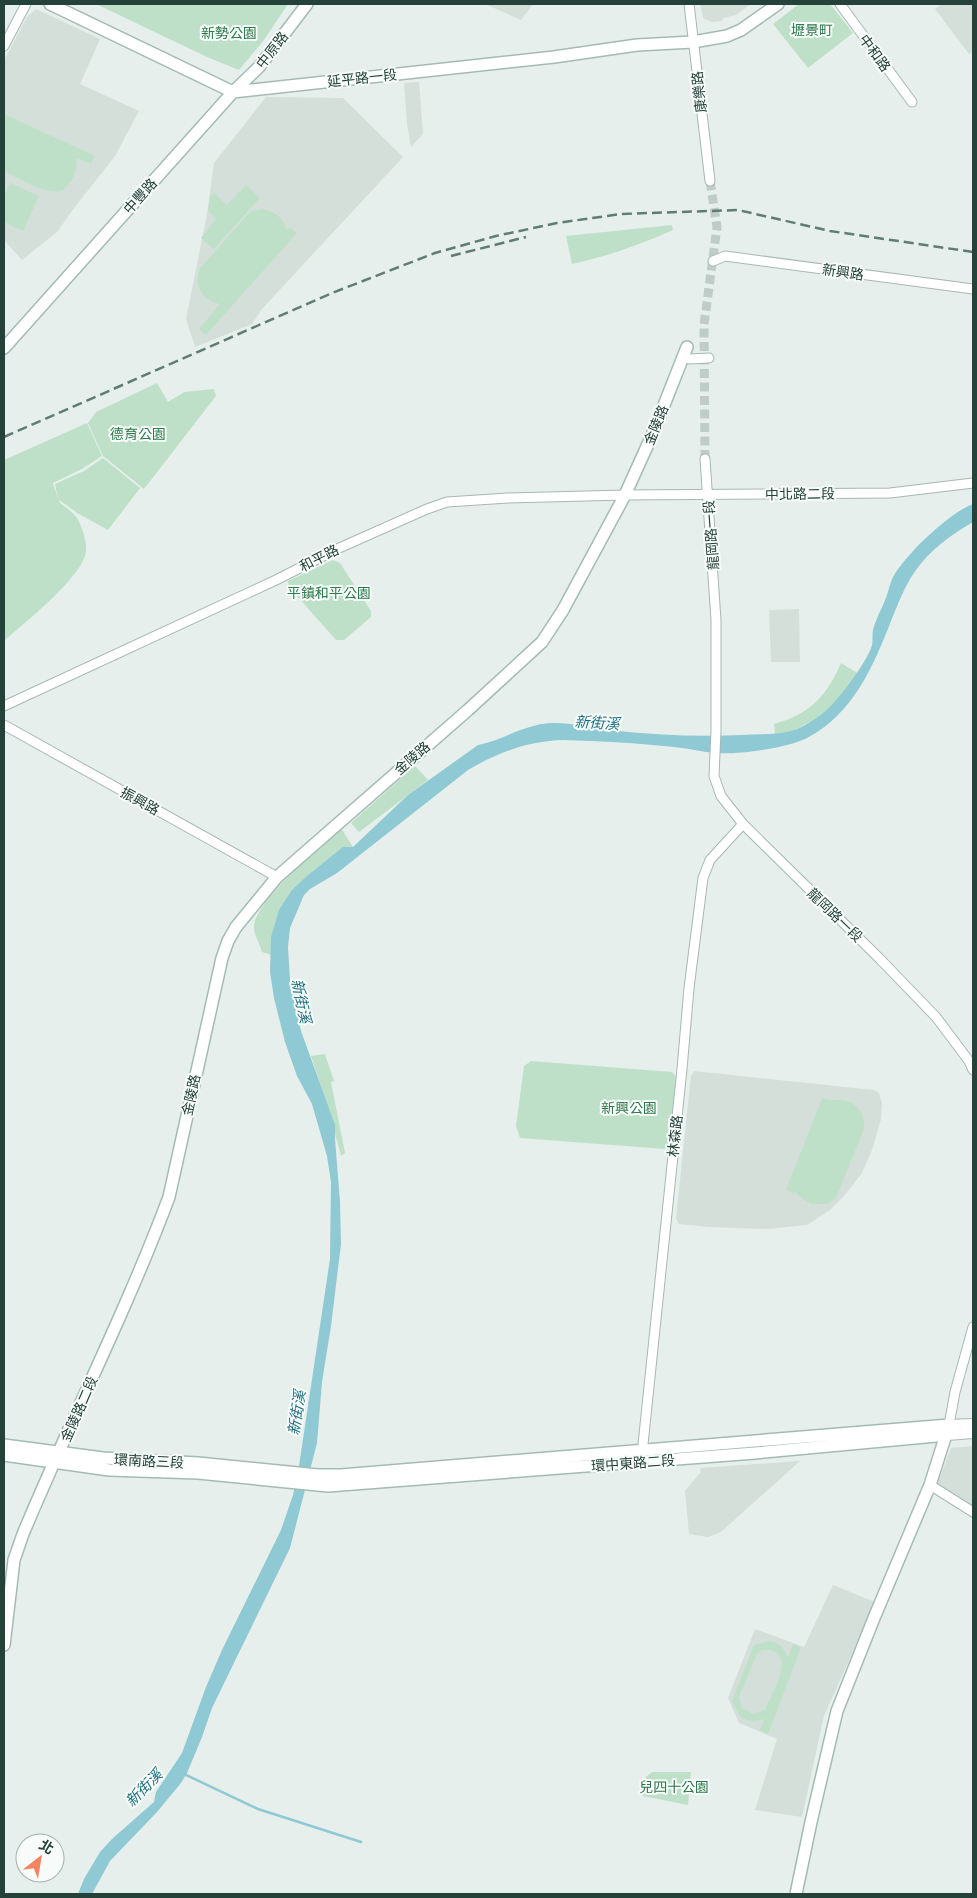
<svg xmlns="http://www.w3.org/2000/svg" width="977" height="1898" font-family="Roboto,'Noto Sans TC',sans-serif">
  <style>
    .built { fill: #d4dfda }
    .green { fill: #bfe0c8; fill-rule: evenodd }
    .water { fill: #8ec9d4 }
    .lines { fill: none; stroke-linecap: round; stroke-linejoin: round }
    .stream { stroke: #8ec9d4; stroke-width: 2.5 }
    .minor-tunnel { stroke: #bfccc8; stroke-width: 9; stroke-dasharray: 9 4.5; stroke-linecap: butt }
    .minor-casing { stroke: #a8b8b2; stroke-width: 11 }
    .tertiary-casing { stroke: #a8b8b2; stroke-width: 12 }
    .secondary-casing { stroke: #a4bbb3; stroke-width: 14 }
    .minor { stroke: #fff; stroke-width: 9 }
    .tertiary { stroke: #fff; stroke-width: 10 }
    .secondary { stroke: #fff; stroke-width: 11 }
    .rail { stroke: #5f7d75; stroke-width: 2.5; stroke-dasharray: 10 5; stroke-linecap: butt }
    .labels { text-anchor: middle; stroke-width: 4; stroke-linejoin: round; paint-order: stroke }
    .park-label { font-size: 14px; fill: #2d7a4b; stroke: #f7fbf9 }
    .street-label { font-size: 14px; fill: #24423a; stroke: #f7fbf9 }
    .water-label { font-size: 15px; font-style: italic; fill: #1c6f80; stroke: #f7fbf9 }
  </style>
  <rect width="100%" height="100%" fill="#e6efeb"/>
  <path class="built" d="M 485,4 L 533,4 L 521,20 Z
    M 700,4 L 751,4 L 736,15 L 723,18 L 722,21 L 712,22 L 703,18 Z
    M 942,4 L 971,4 L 973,6 L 973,51 L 969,54 L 935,9 Z
    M 36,9 L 100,39 L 80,84 L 139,111 L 115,156 L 71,212 L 58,231 L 22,260 L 4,240 L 4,60 L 27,17 Z
    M 419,82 L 423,134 L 411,147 L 407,124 L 404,83 Z
    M 266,97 L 343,98 L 403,157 L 262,309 L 252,324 L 195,347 L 186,319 L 207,214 L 214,163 Z
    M 799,609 L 800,662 L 771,662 L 769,610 Z
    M 694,1071 L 874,1090 L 879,1093 L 882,1103 L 881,1119 L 872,1150 L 862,1173 L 844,1196 L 830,1210 L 807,1225 L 767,1229 L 708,1227 L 679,1224 L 676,1218 L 691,1076 Z
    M 973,1446 L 973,1508 L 936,1488 L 951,1448 Z
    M 800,1461 L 721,1532 L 708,1537 L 689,1534 L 685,1491 L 701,1472 L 700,1468 Z
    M 833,1585 L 875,1602 L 824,1716 L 802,1817 L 755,1810 L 777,1739 L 739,1723 L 728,1698 L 755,1629 L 804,1647 Z"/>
  <path class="green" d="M 96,4 L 288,4 L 264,40 L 239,70 L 207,57 Z
    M 799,4 L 830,4 L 853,33 L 808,68 L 773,24 Z
    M 4,114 L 95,156 L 91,164 L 76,158 C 77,167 76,173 71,181 C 68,185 64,190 60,191 C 46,195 16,177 4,171 Z
    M 10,183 L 39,196 L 23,231 L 4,222 L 4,196 Z
    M 246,185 L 260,198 L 214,249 L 201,238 L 216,219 L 208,211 L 210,196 L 214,193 L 227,205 Z
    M 262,209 C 275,212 284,217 286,230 L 290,227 L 297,233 L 206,335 L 199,329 L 220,304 C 202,301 192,284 201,267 L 247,215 L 252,211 Z
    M 672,225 L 673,230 C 640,245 608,256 572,264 L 566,236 Z
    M 157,383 L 168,402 L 184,392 L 214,389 L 216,396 L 144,489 L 103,456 L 88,423 L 96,412 Z
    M 87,423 L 102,456 L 82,469 L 53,483 L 58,499 L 55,484 L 84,471 L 103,458 L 140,488 L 108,530 L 79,514 L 59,500 L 60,503 C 65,507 73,512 77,518 C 82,526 87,542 86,551 C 84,576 23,624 4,641 L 4,460 Z
    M 333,560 L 340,563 L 371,611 L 371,617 L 344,640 L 336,640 L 289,587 L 288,581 Z
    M 841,663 L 861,675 L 849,693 L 821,716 L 793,731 L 775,734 L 774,724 C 810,714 826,697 841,663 Z
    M 415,766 L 428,780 L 359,832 L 351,823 Z
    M 341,828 L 353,847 L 307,880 L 275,956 L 262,952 C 260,944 253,933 254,926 C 255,902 322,844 341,828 Z
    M 325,1054 L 334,1081 L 331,1082 L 345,1153 L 341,1156 L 328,1108 L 311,1056 Z
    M 531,1061 L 672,1072 L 677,1078 L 669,1145 L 665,1149 L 520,1138 L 516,1126 L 524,1066 Z
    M 822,1098 C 832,1102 833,1099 842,1100 C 857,1101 866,1116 864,1129 L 836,1198 L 827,1204 L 811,1204 L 801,1198 L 795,1191 L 793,1193 L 786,1190 Z
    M 770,1641 C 780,1643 783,1648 788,1657 L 793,1644 L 801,1648 L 768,1734 L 760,1730 L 764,1719 C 744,1724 740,1719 732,1701 L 754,1645 ZM 763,1650 C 800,1648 772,1693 765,1710 L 753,1714 L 742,1708 L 739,1697 L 757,1653 Z
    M 652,1772 L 691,1772 L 688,1805 L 643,1796 L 646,1777 Z"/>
  <path class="water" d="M 973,504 L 973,522 C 952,534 930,550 916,570 C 905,585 898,604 891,621 C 873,667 853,714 807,738 C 788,748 737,755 715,753 C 701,752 688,748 674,747 C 646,744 619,742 591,741 C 577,741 563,739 549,741 C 520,744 493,755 468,770 L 337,873 L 310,889 L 304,895 L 290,928 L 288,947 L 290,980 L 301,1031 L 335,1125 L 335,1139 L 340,1202 L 341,1244 L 331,1326 L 322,1382 L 317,1443 L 290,1548 L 212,1708 L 202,1737 L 187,1773 L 181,1783 L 157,1812 L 110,1861 L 92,1894 L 78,1894 L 84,1879 L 100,1852 L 112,1839 L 154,1802 L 156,1792 L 182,1753 L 206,1687 L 222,1650 L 281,1530 L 293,1495 L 299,1466 L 330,1259 L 331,1182 L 327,1156 L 312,1104 L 297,1076 L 285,1042 L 274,998 L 270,972 L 271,937 L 279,910 L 292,890 L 307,876 L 343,847 L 353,847 L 408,795 L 478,745 C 503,740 523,725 550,723 C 570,722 589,728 609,730 C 653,735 698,737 742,735 C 758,734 775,735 791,731 C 800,729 810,722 818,717 C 833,708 867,663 872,645 C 873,641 872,635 873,630 C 876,618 883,607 887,595 C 889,589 890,583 893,577 C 906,554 949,513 973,504 Z"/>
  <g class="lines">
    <path class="stream" d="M 184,1774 L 258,1809 L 361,1842"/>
    <path class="minor-tunnel" d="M 705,459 L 704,325 L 717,227 L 710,181"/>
    <g class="minor-casing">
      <path id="minor" d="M 689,4 L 710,181
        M 840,4 L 912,102
        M 4,46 L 26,4
        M 713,261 L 725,256 L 973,289
        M 689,359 L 709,358
        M 705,459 L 716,620 L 716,731 L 714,776 L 721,796 L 743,824 L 879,958 L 936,1017 L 969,1061 L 973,1070
        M 4,706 L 276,580 L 337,549 L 427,509 L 447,502 L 508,498 L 625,495 L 890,493 L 973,483
        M 4,725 L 277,877
        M 949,1425 L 955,1392 L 973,1327
        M 642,1454 L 682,1069 L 689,988 L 703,878 L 710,860 L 743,824
        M 930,1485 L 973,1512"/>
    </g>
    <g class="tertiary-casing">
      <path id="tertiary" d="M 949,1425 L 973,1424
        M 947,1435 L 973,1433"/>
    </g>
    <g class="secondary-casing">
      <path id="secondary" d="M 50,4 L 233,92 L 554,57 L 637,45 L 693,42 L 727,36 L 741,30 L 778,4
        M 4,348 L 233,92 L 259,67 L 307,4
        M 4,1445 L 103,1458 L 198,1463 L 318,1475 L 341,1475 L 949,1425 L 930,1485 L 874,1618 L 837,1711 L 811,1822 L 796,1894
        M 4,1455 L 109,1470 L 198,1473 L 328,1486 L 755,1453 L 947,1435
        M 4,1645 L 14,1560 L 23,1534 C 70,1421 126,1312 169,1197 L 222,958 L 228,941 L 236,927 L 277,877 L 468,710 L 542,642 L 563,610 L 625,495 L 653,433 L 687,347"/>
    </g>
    <use href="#minor" class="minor"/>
    <use href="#tertiary" class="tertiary"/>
    <use href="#secondary" class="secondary"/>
    <path class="rail" d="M 451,256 L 526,237
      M 4,437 L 332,293 L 435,253 L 496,236 L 557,223 L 621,214 L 738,210 L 830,231 L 973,252"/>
  </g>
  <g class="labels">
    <g class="park-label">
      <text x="812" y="35">壢景町</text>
      <text x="229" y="38">新勢公園</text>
      <text x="138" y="439">德育公園</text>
      <text x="329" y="598">平鎮和平公園</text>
      <text x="629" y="1113">新興公園</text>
      <text x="674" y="1792">兒四十公園</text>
    </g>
    <g class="street-label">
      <text transform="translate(272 50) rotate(-52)" y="5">中原路</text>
      <text transform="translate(875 53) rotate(54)" y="5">中和路</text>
      <text transform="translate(362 78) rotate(-6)" y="5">延平路一段</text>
      <text transform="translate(699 92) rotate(-96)" y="5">康樂路</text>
      <text transform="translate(140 196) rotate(-48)" y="5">中豐路</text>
      <text transform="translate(843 272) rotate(8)" y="5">新興路</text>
      <text transform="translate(656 425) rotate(-68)" y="5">金陵路</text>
      <text transform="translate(800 494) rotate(-1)" y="5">中北路二段</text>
      <text transform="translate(711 535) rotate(-94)" y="5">龍岡路一段</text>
      <text transform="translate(319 558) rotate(-27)" y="5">和平路</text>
      <text transform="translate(412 758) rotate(-41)" y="5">金陵路</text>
      <text transform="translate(140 801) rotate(29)" y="5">振興路</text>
      <text transform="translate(835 915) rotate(44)" y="5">龍岡路一段</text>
      <text transform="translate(191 1095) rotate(-78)" y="5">金陵路</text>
      <text transform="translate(675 1136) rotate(-84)" y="5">林森路</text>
      <text transform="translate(79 1409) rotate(-66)" y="5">金陵路二段</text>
      <text transform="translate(149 1461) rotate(3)" y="5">環南路三段</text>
      <text transform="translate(633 1463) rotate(-4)" y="5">環中東路二段</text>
    </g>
    <g class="water-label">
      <text transform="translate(597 723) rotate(3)" y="5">新街溪</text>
      <text transform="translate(301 1001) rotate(78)" y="5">新街溪</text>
      <text transform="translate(297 1413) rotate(-81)" y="5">新街溪</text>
      <text transform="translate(144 1788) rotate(-45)" y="5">新街溪</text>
    </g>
  </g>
  <rect width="977" height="1898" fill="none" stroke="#24423a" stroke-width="10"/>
  <g transform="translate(40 1858) rotate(31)"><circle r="24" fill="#f7fbf9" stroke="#a3b1ad"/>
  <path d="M0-4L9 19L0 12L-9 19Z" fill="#f4845f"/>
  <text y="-8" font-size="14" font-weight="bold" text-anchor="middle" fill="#24423a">北</text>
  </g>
</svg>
